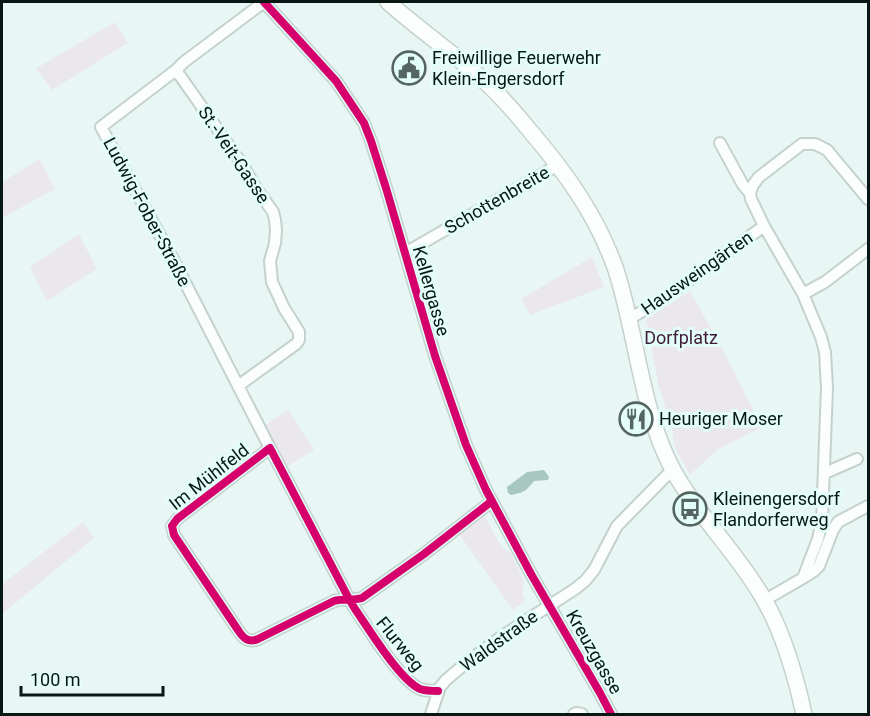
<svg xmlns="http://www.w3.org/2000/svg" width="870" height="716" font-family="Roboto,sans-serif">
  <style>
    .green { fill: #ebe8ed }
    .water { fill: #a7c7c0 }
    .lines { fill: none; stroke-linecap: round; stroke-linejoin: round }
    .minor-casing { stroke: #c4d2cf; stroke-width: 14 }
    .secondary-casing { stroke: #c4d2cf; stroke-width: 18 }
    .minor { stroke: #fcfefd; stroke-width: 10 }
    .secondary { stroke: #fcfefd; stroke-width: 15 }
    .cycleway-casing { stroke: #e3fdf8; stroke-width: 11 }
    .cycleway { stroke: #d6006c; stroke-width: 8 }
    .labels { text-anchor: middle; stroke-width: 6; stroke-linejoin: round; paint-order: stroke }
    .poi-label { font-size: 18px; fill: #061714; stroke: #e3fdf8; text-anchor: start }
    .street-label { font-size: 18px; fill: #061714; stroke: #e3fdf8 }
    .park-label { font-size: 18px; fill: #401a38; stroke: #e3fdf8 }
  </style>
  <rect width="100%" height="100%" fill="#e9f7f4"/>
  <path class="green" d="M 115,22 L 128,43 L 52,90 L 39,72 L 35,69 Z
    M 40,159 L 55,189 L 2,218 L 2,182 Z
    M 79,234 L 97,269 L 47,301 L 30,267 Z
    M 592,257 L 604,287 L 530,315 L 521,299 Z
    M 690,291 L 724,352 L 762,427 L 717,450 L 690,475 C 684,462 670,445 673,431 L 659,387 L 646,319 Z
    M 288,409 L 314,450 L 282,470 L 260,429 Z
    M 482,510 L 499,543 L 512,555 L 524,580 L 522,593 L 525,601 L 513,610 L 456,530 Z
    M 83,522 L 94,538 L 2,614 L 2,584 Z"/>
  <path class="water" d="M 544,470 L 549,477 L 548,480 L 534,481 C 525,492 525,492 511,495 L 508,493 L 507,487 L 527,472 Z"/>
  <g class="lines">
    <g class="minor-casing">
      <path id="minor" d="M 264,2 L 336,81 L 364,123 L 371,141 L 386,188 L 435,356 L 466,445 L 486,490 L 531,574 L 600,693 L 611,714
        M 264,2 L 184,62 L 176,70 L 101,127 L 175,263 L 270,448
        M 176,70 L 242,164 L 256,188 L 273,212 L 275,220 L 276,230 L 275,243 L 270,261 L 272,282 L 284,308 L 299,332 L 299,340 L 296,344 L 238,386
        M 720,143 L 743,185 L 750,193
        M 405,253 L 558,165
        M 803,294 L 825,282 L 868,249
        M 629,319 C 677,292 720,258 764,226
        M 825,473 L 857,459
        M 803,578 L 814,571 L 819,566 L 833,530 L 838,522 L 868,506
        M 765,600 L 803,578 L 818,539 L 822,520 L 827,388 L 825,352 L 821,337 L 803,294 L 764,226 L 751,199 L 750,193 L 753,185 L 759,177 L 802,144 L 815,144 L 827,150 L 868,199
        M 438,691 C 432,691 426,691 420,689 C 399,679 369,629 355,609 L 349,599 L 270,448 L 177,519 L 172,526 L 174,535 L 238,630 C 243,638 248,643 258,639 L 334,601 C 343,598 353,601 362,598 L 424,554 L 492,501
        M 431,714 L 440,687 L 446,680 L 466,663 L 504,635 L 575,589 L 585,581 L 594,570 L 617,526 L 673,469
        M 574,714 L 577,713 L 582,714"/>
    </g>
    <g class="secondary-casing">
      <path id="secondary" d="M 388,2 C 417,28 449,50 479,76 C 498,93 515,112 531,132 C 567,174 598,218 616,270 C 637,335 641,411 673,470 C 696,512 731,547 757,588 C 781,624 795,673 804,714"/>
    </g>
    <use href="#minor" class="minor"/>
    <use href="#secondary" class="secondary"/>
    <g class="cycleway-casing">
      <path id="cycleway" d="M 264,2 L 336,81 L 364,123 L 371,141 L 386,188 L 435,356 L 466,445 L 486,490 L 531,574 L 600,693 L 611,714
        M 438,691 C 432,691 426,691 420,689 C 399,679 369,629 355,609 L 349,599 L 270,448 L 177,519 L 172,526 L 174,535 L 238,630 C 243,638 248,643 258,639 L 334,601 C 343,598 353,601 362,598 L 424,554 L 492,501"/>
    </g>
    <use href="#cycleway" class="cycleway"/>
  </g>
  <defs>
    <g id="civic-ring" transform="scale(1.725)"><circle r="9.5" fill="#e3fdf8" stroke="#556562" stroke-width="1.5"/><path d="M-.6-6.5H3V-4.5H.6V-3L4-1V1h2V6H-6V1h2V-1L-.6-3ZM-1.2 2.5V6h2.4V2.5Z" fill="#556562"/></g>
    <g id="restaurant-ring" transform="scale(1.725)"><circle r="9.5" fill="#e3fdf8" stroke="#556562" stroke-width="1.5"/><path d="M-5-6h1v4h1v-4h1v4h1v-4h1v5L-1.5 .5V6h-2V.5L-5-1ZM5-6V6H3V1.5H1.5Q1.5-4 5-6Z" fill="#556562"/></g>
    <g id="bus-ring" transform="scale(1.725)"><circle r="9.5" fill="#e3fdf8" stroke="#556562" stroke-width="1.5"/><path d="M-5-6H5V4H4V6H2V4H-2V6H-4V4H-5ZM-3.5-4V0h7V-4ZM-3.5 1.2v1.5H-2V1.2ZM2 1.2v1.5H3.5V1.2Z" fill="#556562"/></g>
  </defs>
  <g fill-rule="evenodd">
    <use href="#civic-ring" x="409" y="68"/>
    <use href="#restaurant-ring" x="636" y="419"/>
    <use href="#bus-ring" x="690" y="509"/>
  </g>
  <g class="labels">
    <g class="poi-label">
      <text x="432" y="64">Freiwillige Feuerwehr<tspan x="432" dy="21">Klein-Engersdorf</tspan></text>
      <text x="659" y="425">Heuriger Moser</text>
      <text x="713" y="505">Kleinengersdorf<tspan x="713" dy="21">Flandorferweg</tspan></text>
    </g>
    <g class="street-label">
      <text transform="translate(234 155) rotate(56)" y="6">St.-Veit-Gasse</text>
      <text transform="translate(497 200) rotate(-30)" y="6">Schottenbreite</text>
      <text transform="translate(147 212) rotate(62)" y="6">Ludwig-Fober-Straße</text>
      <text transform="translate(697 273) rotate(-35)" y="6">Hausweingärten</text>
      <text transform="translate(431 291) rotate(74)" y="6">Kellergasse</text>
      <text transform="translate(209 477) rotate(-38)" y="6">Im Mühlfeld</text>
      <text transform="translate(499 641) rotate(-36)" y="6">Waldstraße</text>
      <text transform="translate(400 644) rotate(51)" y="6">Flurweg</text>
      <text transform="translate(594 652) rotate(60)" y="6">Kreuzgasse</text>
    </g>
    <g class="park-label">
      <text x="681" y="344">Dorfplatz</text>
    </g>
  </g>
  <rect width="870" height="716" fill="none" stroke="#061714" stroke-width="6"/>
  <path d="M21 686v9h142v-9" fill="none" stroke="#061714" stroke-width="3"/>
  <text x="30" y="686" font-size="18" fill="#061714" stroke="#e3fdf8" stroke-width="4.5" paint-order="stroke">100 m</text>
</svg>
